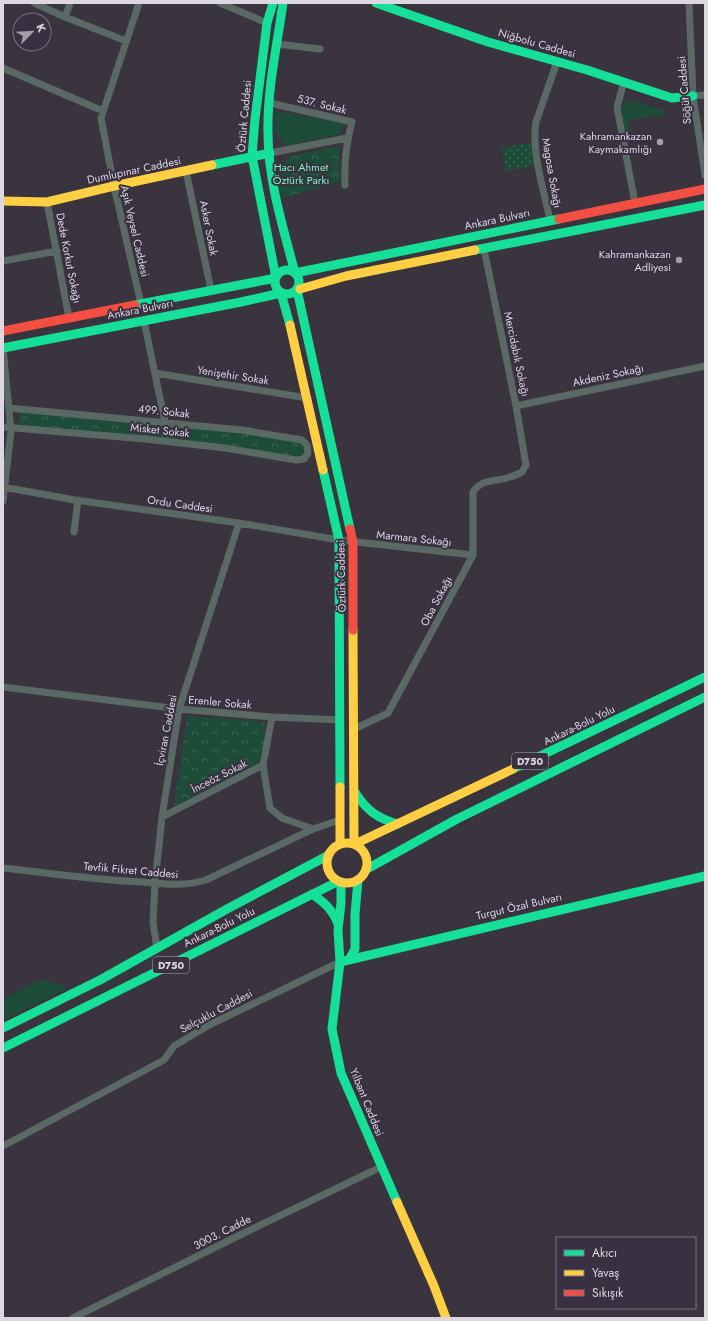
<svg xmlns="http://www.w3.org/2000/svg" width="708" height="1321" font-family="Jost,sans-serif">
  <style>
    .grass { fill: #1d4c38 }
    .park { fill: url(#park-crowns) }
    .garden { fill: url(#garden-dots) }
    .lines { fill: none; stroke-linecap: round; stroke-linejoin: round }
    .street { stroke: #5b6965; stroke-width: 7 }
    .fast { stroke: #16e098; stroke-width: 9 }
    .slow { stroke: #ffcf43; stroke-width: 9 }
    .jam { stroke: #f24e42; stroke-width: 9 }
    .poi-dot { fill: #a39ea8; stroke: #393141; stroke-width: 1.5 }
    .labels { text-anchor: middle; stroke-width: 4; stroke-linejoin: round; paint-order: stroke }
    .shield { fill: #393141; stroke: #aba5b1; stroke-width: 1 }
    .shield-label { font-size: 10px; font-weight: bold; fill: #dcd7e1 }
    .street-label { font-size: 11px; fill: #dcd7e1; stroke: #393141 }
    .poi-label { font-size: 11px; fill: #dcd7e1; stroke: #393141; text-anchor: end }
    .park-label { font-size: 11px; fill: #7df6ba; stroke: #393141 }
  </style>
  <defs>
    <pattern id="park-crowns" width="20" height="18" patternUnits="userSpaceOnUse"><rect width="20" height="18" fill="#1d4c38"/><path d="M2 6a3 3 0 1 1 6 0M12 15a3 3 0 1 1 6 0" fill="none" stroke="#3d6554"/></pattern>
    <pattern id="garden-dots" width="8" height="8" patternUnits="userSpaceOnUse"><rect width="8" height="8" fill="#1d4c38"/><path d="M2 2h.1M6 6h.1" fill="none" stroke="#3d6554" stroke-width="1.8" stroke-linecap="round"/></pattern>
  </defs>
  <rect width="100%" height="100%" fill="#39343e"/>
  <path class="grass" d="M 628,100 L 664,110 L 664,115 L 629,120 L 630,133 L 626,133 L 621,108 Z
    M 275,111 L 346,124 L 345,127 L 342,126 L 341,134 L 286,146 L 274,130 Z
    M 40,980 L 64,985 L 66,989 L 3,1020 L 3,1000 L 5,998 Z"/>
  <path class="park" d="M 339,146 L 340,181 L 283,198 L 276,176 L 288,157 Z
    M 20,412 C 114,420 208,426 301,442 L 305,450 L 301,457 L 295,458 L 18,425 Z
    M 187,716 L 265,722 C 264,735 265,755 256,766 L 174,806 Z"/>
  <path class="garden" d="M 531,143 L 535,165 L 506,171 L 502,147 Z"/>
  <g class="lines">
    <path class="street" d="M 34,3 L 65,17 L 126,41
      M 139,3 L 101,118 L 114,186 L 141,304
      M 220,3 L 267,23
      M 689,3 L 693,96 L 705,175
      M 65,17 L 70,3
      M 277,44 L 320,49
      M 3,68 L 103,111
      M 624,82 L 617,107 L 635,203
      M 693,96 L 705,95
      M 270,103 L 352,122 C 346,144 344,163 345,185
      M 270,153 L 347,138
      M 186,171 L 211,290
      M 47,202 L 69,318
      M 550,220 C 544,191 531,151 536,122 L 557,62
      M 3,261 L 57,251
      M 144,321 L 165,422
      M 155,373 L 307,398
      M 516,406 L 705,366
      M 3,427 L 145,439 L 225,448 L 296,460 L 304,459 L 308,453 L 307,445 L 302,440 L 242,430 L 9,408
      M 3,487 L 75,500 L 239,523 L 339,540 L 473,555
      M 3,501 L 11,431 L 3,348
      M 74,532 L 78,500
      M 3,687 L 179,709 L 272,717 L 340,720
      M 272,717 L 263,765 L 270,808 L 282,818 L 313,829
      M 354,729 L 388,713 L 473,555 L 473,492 C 482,478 496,482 510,477 C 514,476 518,474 522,472 L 526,465 L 516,406 L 484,249
      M 162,817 L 263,765
      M 3,868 C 49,873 96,880 142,882 C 167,884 182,887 206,880 L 313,829 L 340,820
      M 157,949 L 153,922 L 155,883 L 162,817 L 179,709 L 239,523
      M 3,1146 L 164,1060 L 174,1046 L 209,1025 L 340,962
      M 73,1318 L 246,1232 L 381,1167"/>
    <path class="fast" d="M 283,3 C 277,46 267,90 268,133 C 268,180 283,227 295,273 L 559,219
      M 376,3 L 488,42 L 587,70 L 672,98 L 693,96
      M 212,165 L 270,153
      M 475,250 L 705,205
      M275 282a12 12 0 1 1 24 0a12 12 0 1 1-24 0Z
      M 300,289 L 297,290 L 350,529
      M 135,305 L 276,278 L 252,156 L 255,119 L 267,23 L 273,3
      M 3,348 L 241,302 L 281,293 L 290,325
      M 323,470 L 339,540 L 340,787
      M 513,769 L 705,677
      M 355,792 C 366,810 378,819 398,824
      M 367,869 L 457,819 L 705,697
      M 341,882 L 341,903 L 338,930 L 340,962 L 332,1029 L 341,1073 L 397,1202
      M 312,894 C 324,902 333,910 338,924
      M 349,960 L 355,949 L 355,914 L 358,880
      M 340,962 L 705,876
      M 3,1028 L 100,980 L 227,909 L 329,855
      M 3,1048 L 339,881"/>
    <path class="slow" d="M 3,201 L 47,202 L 114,186 L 212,165
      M 300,289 L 346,276 L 475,250
      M 290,325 L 323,470
      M 353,630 L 354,844
      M 340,787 L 340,844
      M327 863a20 20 0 1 1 40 0a20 20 0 1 1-40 0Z
      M 355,844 L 513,769
      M 397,1202 L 434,1286 L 446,1318"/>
    <path class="jam" d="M 559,219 L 705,189
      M 3,331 L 135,305
      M 350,529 L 353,542 L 353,630"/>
  </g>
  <g class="poi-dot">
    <circle cx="660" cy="142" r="4"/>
    <circle cx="679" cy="260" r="4"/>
  </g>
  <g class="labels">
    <g class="shield">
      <rect x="512" y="753" width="36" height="16" rx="3"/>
      <rect x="153" y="957" width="36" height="16" rx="3"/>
    </g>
    <g class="shield-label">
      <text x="530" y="765">D750</text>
      <text x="171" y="969">D750</text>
    </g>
    <g class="street-label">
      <text transform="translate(537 43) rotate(16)" y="4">Niğbolu Caddesi</text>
      <text transform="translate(684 90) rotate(-95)" y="4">Söğüt Caddesi</text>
      <text transform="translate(322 104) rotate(14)" y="4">537. Sokak</text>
      <text transform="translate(244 116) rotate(-85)" y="4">Öztürk Caddesi</text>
      <text transform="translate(134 170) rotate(-12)" y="4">Dumlupınar Caddesi</text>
      <text transform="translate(552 173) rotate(80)" y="4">Magosa Sokağı</text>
      <text transform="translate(497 219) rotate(-12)" y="4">Ankara Bulvarı</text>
      <text transform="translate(209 228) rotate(79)" y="4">Asker Sokak</text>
      <text transform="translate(135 231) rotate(77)" y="4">Aşık Veysel Caddesi</text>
      <text transform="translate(69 258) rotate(79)" y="4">Dede Korkut Sokağı</text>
      <text transform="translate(140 309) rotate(-11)" y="4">Ankara Bulvarı</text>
      <text transform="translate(517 354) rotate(78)" y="4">Mercidabık Sokağı</text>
      <text transform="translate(233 375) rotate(9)" y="4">Yenişehir Sokak</text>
      <text transform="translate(608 375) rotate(-12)" y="4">Akdeniz Sokağı</text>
      <text transform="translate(164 411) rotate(6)" y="4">499. Sokak</text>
      <text transform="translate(160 430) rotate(6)" y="4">Misket Sokak</text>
      <text transform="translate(180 504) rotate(8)" y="4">Ordu Caddesi</text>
      <text transform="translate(414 538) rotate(6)" y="4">Marmara Sokağı</text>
      <text transform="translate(341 576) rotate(-91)" y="4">Öztürk Caddesi</text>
      <text transform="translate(436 601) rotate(-62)" y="4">Oba Sokağı</text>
      <text transform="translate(220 702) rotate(5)" y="4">Erenler Sokak</text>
      <text transform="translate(579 725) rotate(-26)" y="4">Ankara-Bolu Yolu</text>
      <text transform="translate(166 730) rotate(-79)" y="4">İçviran Caddesi</text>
      <text transform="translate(219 776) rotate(-27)" y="4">İnceöz Sokak</text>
      <text transform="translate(131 870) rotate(5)" y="4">Tevfik Fikret Caddesi</text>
      <text transform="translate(519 906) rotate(-13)" y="4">Turgut Özal Bulvarı</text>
      <text transform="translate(219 927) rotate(-26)" y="4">Ankara-Bolu Yolu</text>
      <text transform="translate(216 1011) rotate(-28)" y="4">Selçuklu Caddesi</text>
      <text transform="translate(367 1102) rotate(68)" y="4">Yılbant Caddesi</text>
      <text transform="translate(222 1232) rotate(-27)" y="4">3003. Cadde</text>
    </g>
    <g class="poi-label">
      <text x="652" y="140">Kahramankazan<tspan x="652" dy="13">Kaymakamlığı</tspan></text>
      <text x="671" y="258">Kahramankazan<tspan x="671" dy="13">Adliyesi</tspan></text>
    </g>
    <g class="park-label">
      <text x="301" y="171">Hacı Ahmet<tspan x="301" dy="13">Öztürk Parkı</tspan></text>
    </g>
  </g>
  <rect width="708" height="1321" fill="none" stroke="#dcd7e1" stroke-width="8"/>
  <rect x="556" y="1237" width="140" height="72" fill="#393141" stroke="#7a7381"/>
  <rect x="564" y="1250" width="20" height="6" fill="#16e098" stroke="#7a7381"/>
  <text x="592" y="1257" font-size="12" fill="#dcd7e1">Akıcı</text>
  <rect x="564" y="1270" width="20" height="6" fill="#ffcf43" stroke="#7a7381"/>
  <text x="592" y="1277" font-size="12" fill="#dcd7e1">Yavaş</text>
  <rect x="564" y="1290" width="20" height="6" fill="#f24e42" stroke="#7a7381"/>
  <text x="592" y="1297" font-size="12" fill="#dcd7e1">Sıkışık</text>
  <g transform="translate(32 32) rotate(66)"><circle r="19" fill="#393141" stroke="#7a7381"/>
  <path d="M0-3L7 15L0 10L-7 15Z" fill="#a39ea8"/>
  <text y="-6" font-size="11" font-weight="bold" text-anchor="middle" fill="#dcd7e1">K</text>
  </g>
</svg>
